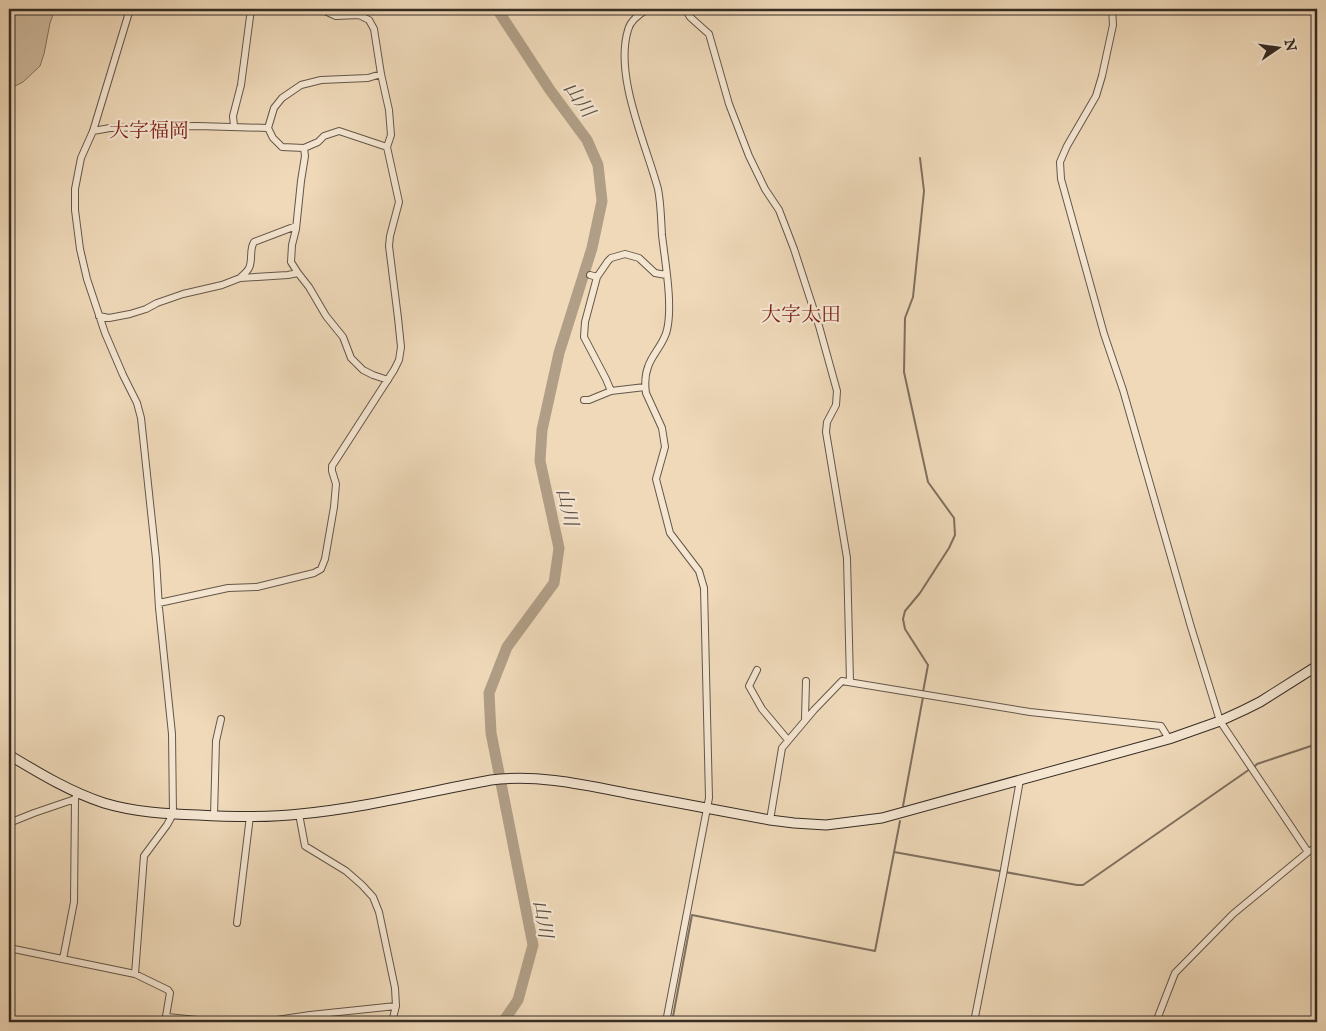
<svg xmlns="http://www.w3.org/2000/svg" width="1326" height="1031" font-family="'IM FELL English','Noto Serif JP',serif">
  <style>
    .green { fill: #d0bca0; stroke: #837462 }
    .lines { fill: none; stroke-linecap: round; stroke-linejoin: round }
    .stream { stroke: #7f705f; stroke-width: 2 }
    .river { stroke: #b09e86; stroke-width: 11 }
    .street-casing { stroke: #645749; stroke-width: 8 }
    .secondary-casing { stroke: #362c24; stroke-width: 11 }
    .street { stroke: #f5e6d2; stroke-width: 6 }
    .secondary { stroke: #f5e6d2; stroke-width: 9 }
    .labels { text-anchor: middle; stroke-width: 4.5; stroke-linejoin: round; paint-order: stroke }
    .water-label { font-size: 19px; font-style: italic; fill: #5b4e41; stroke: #f5e6d2 }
    .quarter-label { font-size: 20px; fill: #7a1f14; stroke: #f5e6d2 }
  </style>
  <rect width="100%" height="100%" fill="#efd9b9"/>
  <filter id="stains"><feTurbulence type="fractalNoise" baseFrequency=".004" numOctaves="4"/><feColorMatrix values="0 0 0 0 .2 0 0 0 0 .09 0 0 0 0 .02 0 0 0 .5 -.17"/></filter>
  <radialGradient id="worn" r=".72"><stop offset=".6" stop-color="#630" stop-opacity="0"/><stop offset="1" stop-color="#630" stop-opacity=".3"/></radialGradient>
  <path class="green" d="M 9,9 L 55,9 L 50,23 L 44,54 L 40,66 L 23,82 L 9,89 Z"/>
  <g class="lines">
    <path class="stream" d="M 920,158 L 924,191 L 913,297 L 905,318 L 904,372 L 928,482 L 954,518 L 955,535 L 949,548 L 920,593 L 905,611 L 903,619 L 905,629 L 928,665 L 923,692
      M 1254,767 L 1257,764 L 1317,744
      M 903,806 L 923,697
      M 894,852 L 1077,885 L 1083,885 L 1250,769
      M 672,1022 L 692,915 L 875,951 L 900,821"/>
    <path class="river" d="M 497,9 L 550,90 L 587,140 L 598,165 L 602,201 L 592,248 L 559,353 L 542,430 L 540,461 L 559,548 L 554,583 L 507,647 L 489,693 L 491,733 L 497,763 L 533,945 L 518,1000 L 503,1022"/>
    <g class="street-casing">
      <path id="street" d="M 130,9 L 93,131 L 81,158 L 75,189 L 75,210 L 80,249 L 87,279 L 105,333 L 123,375 L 137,403 L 141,418 L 156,559 L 159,608 L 172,734 L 173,814 L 167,825 L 144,856 L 135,974
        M 648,9 C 641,13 630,21 628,30 C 614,76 646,144 658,189 C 661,204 661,220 662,235 C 665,262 673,304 667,330 C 664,344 652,354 648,367 C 645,375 645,386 646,393 L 662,428 L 665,447 L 656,479 L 670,533 L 699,571 L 704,588 L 709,798 L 666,1022
        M 685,9 L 690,17 L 709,34 L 729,104 L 749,156 L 765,189 L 779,210 L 794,249 L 819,326 L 837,391 L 836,405 L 827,422 L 826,432 L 847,558 L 850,682
        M 1112,9 L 1113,25 L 1102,76 L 1096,96 L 1067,146 L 1060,162 L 1061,179 L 1104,334 L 1123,390 L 1191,627 L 1220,721 L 1308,852
        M 234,126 L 233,116 L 241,85 L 251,9
        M 93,131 L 110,128 L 197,126 L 268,128
        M 304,148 L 318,142 L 324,136 L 339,131 L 387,147
        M 298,273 L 291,262 L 292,245 L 296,229 L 301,181 L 305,156 L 304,148 L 282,147 L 273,138 L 268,128 L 274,108 L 282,98 L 301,85 L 321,80 L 368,78 L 381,74 L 374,29 L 369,20 L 359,15 L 336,16 L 325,11 L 325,9
        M 590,275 L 597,277 L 608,261 L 611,258 L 625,254 L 639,258 L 655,273 L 666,275
        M 597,277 L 585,322 L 584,337 L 606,379 L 611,391
        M 240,278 C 243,275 247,272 249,268 C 253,260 249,250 254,242 L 296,226
        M 99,316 L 109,318 L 130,314 L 146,309 L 157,303 L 183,294 L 222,285 L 240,278 L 288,275 L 298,273 L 309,287 L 326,316 L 343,337 L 351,358 L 363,370 L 373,375 L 388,380
        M 584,400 L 589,400 L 611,391 L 645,387
        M 159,603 L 228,588 L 257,587 L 314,573 L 321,569 L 325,559 L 334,507 L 336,484 L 332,471 L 332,466 L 394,370 L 399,360 L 401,347 L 398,318 L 389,246 L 390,236 L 399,202 L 387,147 L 391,135 L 389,110 L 381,74
        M 757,670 L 749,686 L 762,709 L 788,740
        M 806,681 L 805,718 L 806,719
        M 299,814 L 305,846 L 346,871 L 362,885 L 373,897 L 379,912 L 395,988 L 396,1006 L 392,1022
        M 214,816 L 216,741 L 221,719
        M 770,820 L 782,748 L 814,710 L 842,681 L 1030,712 L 1161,726 L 1169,739
        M 9,823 L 34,813 L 75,799
        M 237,923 L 250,816
        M 9,948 L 135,974 L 168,990 L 170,993 L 165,1022
        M 63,959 L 74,902 L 75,799 L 77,793
        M 167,1017 L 217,1022
        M 263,1022 L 310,1015 L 396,1006
        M 974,1022 L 1003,875 L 1020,780
        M 1156,1022 L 1175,973 L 1233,914 L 1308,852 L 1317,847"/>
    </g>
    <g class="secondary-casing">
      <path id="secondary" d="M 9,755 C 39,773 70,792 104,803 C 134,812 166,814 198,815 C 232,817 266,818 300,814 C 364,808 427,792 491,780 C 538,774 585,785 631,794 C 677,803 724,811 770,820 L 794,823 L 826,825 L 882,818 L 1169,739 L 1220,721 L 1244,710 L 1260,702 L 1317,666"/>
    </g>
    <use href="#street" class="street"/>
    <use href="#secondary" class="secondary"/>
  </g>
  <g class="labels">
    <g class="water-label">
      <text transform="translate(580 99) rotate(55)" y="7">山川</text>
      <text transform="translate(568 507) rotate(77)" y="7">山川</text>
      <text transform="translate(544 919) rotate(81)" y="7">山川</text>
    </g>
    <g class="quarter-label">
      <text x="149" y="137">大字福岡</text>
      <text x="801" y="321">大字太田</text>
    </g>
  </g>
  <rect width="1326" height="1031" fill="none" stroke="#efd9b9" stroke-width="30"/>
  <rect x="10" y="10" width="1306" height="1011" fill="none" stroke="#362c24" stroke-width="2.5"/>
  <rect x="15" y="15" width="1296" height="1001" fill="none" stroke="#362c24"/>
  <g transform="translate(1278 48) rotate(77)" stroke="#f5e6d2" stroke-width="4" paint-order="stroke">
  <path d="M0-4L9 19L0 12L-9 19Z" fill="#362c24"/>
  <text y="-8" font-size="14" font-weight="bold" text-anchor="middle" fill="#362c24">N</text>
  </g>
  <rect width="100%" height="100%" filter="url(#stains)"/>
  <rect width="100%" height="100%" fill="url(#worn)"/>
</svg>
